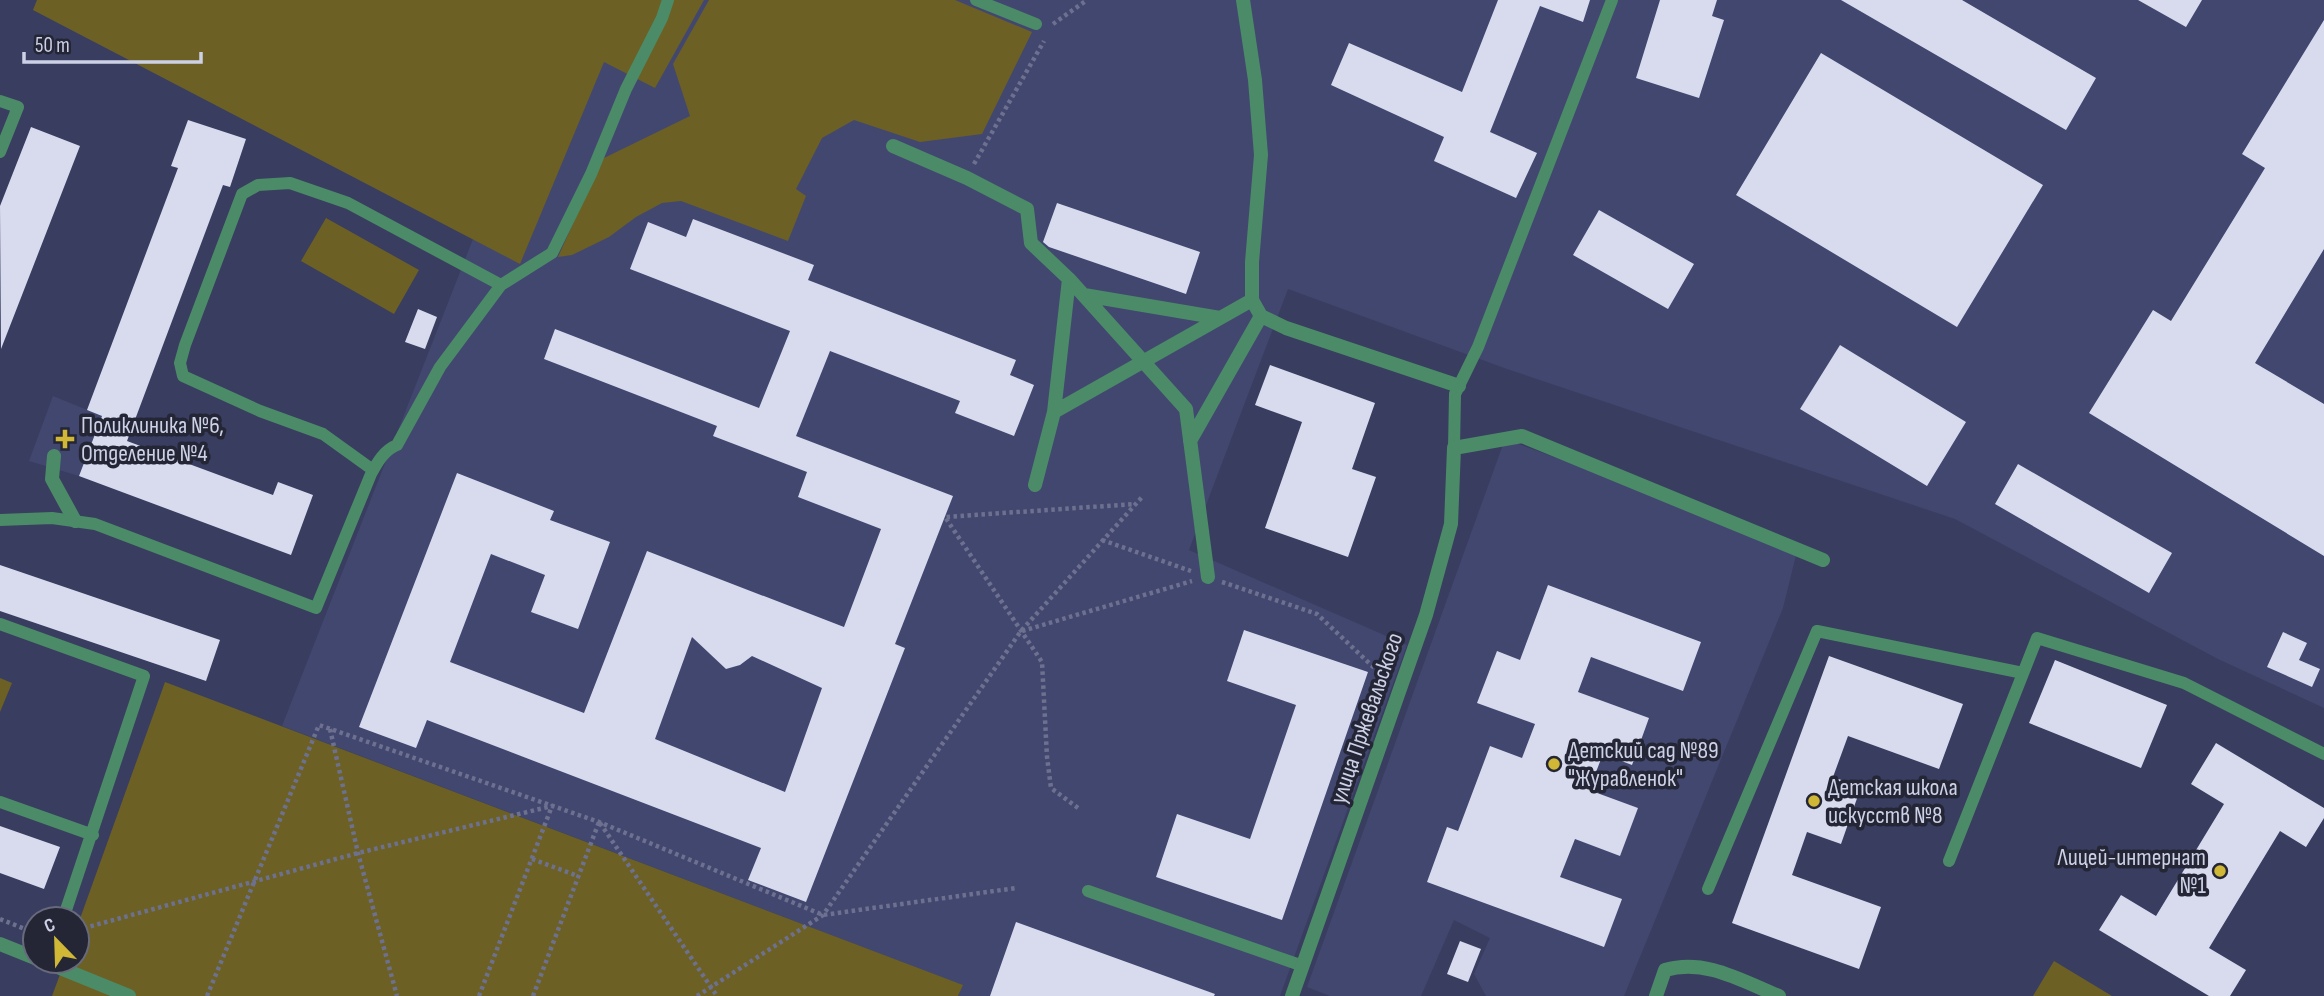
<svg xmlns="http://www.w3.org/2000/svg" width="2324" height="996" font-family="'Sofia Sans Condensed',sans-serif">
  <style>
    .built { fill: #424770 }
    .green { fill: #6c6025 }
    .building { fill: #d8dbee; fill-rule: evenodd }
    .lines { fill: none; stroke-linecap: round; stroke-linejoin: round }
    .path { stroke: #6d718f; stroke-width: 4.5; stroke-dasharray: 3.5 3.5; stroke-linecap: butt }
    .service { stroke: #4b8b67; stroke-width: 12 }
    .minor { stroke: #4b8b67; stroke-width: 14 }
    .poi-dot { fill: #d0b736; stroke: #242636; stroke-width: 2.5 }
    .labels { text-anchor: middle; stroke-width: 7; stroke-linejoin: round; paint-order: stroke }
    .poi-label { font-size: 24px; fill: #cdd1e6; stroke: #242636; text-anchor: start }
    .street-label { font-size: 24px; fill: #cdd1e6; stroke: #242636 }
  </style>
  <rect width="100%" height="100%" fill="#393d60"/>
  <path class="built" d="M 37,0 L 2324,0 L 2324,708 L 2218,659 L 1955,519 L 1507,369 L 1288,289 L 1189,550 L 1407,645 L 1280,996 L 958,996 L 962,985 L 282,726 L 473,239 L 33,10 Z
    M 53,396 L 102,416 L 79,476 L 29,461 Z
    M 1505,439 L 1798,547 L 1783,608 L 1624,996 L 1486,996 L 1474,974 L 1490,938 L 1454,920 L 1421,996 L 1330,996 L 1307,987 Z"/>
  <path class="green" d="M 37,0 L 704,0 L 655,88 L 604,62 L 520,264 L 33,10 Z
    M 709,0 L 955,0 L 1032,32 L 982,134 L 920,142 L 854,120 L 822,138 L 796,189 L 806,196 L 788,241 L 681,201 L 662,203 L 636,217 L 609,237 L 572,255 L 558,257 L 602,159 L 690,116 L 673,64 Z
    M 326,218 L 419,270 L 394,314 L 301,261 Z
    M 0,678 L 12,683 L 0,712 Z
    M 165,682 L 963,985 L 958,996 L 52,996 L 65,961 L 77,961 L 77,927 Z
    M 2054,961 L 2112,996 L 2033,996 Z"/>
  <path class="building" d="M 1498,0 L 1590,0 L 1583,22 L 1540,6 L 1490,132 L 1537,153 L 1516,198 L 1434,161 L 1444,137 L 1331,85 L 1349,43 L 1462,92 Z
    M 1660,0 L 1717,0 L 1712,16 L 1724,20 L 1699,98 L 1636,78 Z
    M 1841,0 L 1962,0 L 2096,78 L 2066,130 Z
    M 2138,0 L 2202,0 L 2186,27 Z
    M 2324,20 L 2324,249 L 2255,363 L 2324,404 L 2324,556 L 2089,413 L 2153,310 L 2171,321 L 2265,168 L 2242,154 Z
    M 1821,53 L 2043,185 L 1957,327 L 1736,195 Z
    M 188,120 L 246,139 L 230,187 L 223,185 L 127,441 L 273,495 L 278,482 L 313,495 L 291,555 L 79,476 L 102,416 L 87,410 L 178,168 L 171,166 Z
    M 31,127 L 80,146 L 1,349 L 0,206 Z
    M 1057,203 L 1200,252 L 1186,294 L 1049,247 L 1043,242 Z
    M 1599,210 L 1694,264 L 1668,309 L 1573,255 Z
    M 693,219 L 814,265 L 808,280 L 1016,360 L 1010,375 L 1034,385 L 1014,436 L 955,413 L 960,401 L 830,351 L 796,436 L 953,496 L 895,644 L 905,648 L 806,902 L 748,880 L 761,848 L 427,720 L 416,748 L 359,727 L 457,473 L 554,511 L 550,520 L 610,542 L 578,629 L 531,612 L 545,575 L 491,554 L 450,662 L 584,713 L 647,551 L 844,627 L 881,529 L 798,497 L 807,472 L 713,436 L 717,426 L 544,359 L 555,329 L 759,408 L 790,331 L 630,269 L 648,222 L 686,237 ZM 692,637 L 726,669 L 740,665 L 752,656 L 822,688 L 785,792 L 655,739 Z
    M 418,309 L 437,317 L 425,349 L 405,342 Z
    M 1840,345 L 1966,422 L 1927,486 L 1800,409 Z
    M 1270,365 L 1375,403 L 1352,469 L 1376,477 L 1348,557 L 1265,528 L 1302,422 L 1255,405 Z
    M 2018,464 L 2172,553 L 2149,593 L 1995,504 Z
    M 0,565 L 220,640 L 206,681 L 0,611 Z
    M 1548,585 L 1701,642 L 1683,691 L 1591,657 L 1578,692 L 1649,718 L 1632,765 L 1603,754 L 1589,790 L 1638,808 L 1620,856 L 1575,839 L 1560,877 L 1622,899 L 1604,947 L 1427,882 L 1447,827 L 1458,831 L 1490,746 L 1522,758 L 1535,724 L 1477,703 L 1497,651 L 1520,660 Z
    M 1244,630 L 1368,672 L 1282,920 L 1156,877 L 1177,814 L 1250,839 L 1296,705 L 1227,681 Z
    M 2283,632 L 2307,643 L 2299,660 L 2320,669 L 2312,687 L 2267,667 Z
    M 1829,656 L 1963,704 L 1939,769 L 1848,736 L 1833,777 L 1861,787 L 1841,844 L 1807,832 L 1792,875 L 1881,907 L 1859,969 L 1732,923 Z
    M 2055,660 L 2167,705 L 2141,768 L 2029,723 Z
    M 2216,743 L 2324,808 L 2324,818 L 2306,847 L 2280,831 L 2209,948 L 2246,970 L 2230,996 L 2209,996 L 2099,930 L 2121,895 L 2156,916 L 2224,804 L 2191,784 Z
    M 0,826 L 60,847 L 44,889 L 0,873 Z
    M 1016,922 L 1215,994 L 1214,996 L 990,996 Z
    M 1460,941 L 1481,949 L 1468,982 L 1447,974 Z"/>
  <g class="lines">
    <path class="path" d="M 1053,24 L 1087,0
      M 974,164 L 1044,41
      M 1102,540 L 1191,571
      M 1222,582 L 1317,614 L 1386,679
      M 1022,631 L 1192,581
      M 330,729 L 358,853 L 397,996
      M 1078,808 L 1051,788 L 1047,757 L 1042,662 L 945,517 L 1135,504
      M 600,823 L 717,996
      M 532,859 L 578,876
      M 0,919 L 35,933
      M 77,930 L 358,853 L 552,806
      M 207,996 L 319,725 L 599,822 L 823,915 L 1016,888
      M 479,996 L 552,806
      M 533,996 L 599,822
      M 697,996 L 823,915 L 1021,631 L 1143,496"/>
    <path class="service" d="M 976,0 L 1036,24
      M 0,101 L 18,107 L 0,152
      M 1454,448 L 1455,394 L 1478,347 L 1612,0
      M 373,470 L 323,434 L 260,411 L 183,376 L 180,363 L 185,345 L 242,194 L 258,185 L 290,183 L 348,203 L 501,285
      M 0,520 L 52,518 L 95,524 L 316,608 L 371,474 C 377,463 384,450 397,445 L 440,367 L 501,285 L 552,253 L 591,174 L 626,89 L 662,18 L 668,0
      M 0,624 L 144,676 L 63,919
      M 0,802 L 93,835
      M 1949,861 L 2037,638 L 2184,683 L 2324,754
      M 1708,889 L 1817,631 L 2023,673
      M 1088,891 L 1303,966"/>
    <path class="minor" d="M 1243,0 L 1255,80 L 1261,155 L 1252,262 L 1252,300 L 1261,316 L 1286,328 L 1459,386
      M 893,146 L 967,178 L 1027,209 L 1031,243 L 1069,279 L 1186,409 L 1208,577
      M 1084,295 L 1220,318
      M 1054,412 L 1069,279
      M 1190,441 L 1261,316
      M 54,456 L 52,479 L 75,521
      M 1035,485 L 1054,412 L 1252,300
      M 0,944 L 35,958
      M 43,961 L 129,996
      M 1292,996 L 1426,615 L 1451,524 L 1454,448 L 1522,436 L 1823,560
      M 1656,996 L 1665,970 C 1705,958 1742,981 1779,996"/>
  </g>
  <g class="poi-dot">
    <path d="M61.5 428.5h7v7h7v7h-7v7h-7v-7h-7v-7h7z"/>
    <circle cx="1554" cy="764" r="7"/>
    <circle cx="1814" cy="801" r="7"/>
    <circle cx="2220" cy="871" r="7"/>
  </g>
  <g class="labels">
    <g class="poi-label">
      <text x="81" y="433">Поликлиника №6,<tspan x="81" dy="28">Отделение №4</tspan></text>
      <text x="1568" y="758">Детский сад №89<tspan x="1568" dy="28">"Журавленок"</tspan></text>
      <text x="1828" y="795">Детская школа<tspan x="1828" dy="28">искусств №8</tspan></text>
      <text x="2206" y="865" text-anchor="end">Лицей-интернат<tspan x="2206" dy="28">№1</tspan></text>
    </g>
    <g class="street-label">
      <text transform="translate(1366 718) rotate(-71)" y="8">улица Пржевальского</text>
    </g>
  </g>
  <g transform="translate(56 940) rotate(337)"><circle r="33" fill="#242636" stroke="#686a7c" stroke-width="2"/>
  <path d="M0-5L12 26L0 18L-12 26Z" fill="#d0b736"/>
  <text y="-10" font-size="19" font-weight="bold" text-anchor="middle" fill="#cdd1e6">С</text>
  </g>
  <path d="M24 52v10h177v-10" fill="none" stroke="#cdd1e6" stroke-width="3.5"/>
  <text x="35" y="52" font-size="21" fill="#cdd1e6" stroke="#242636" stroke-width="5" paint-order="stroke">50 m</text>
</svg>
